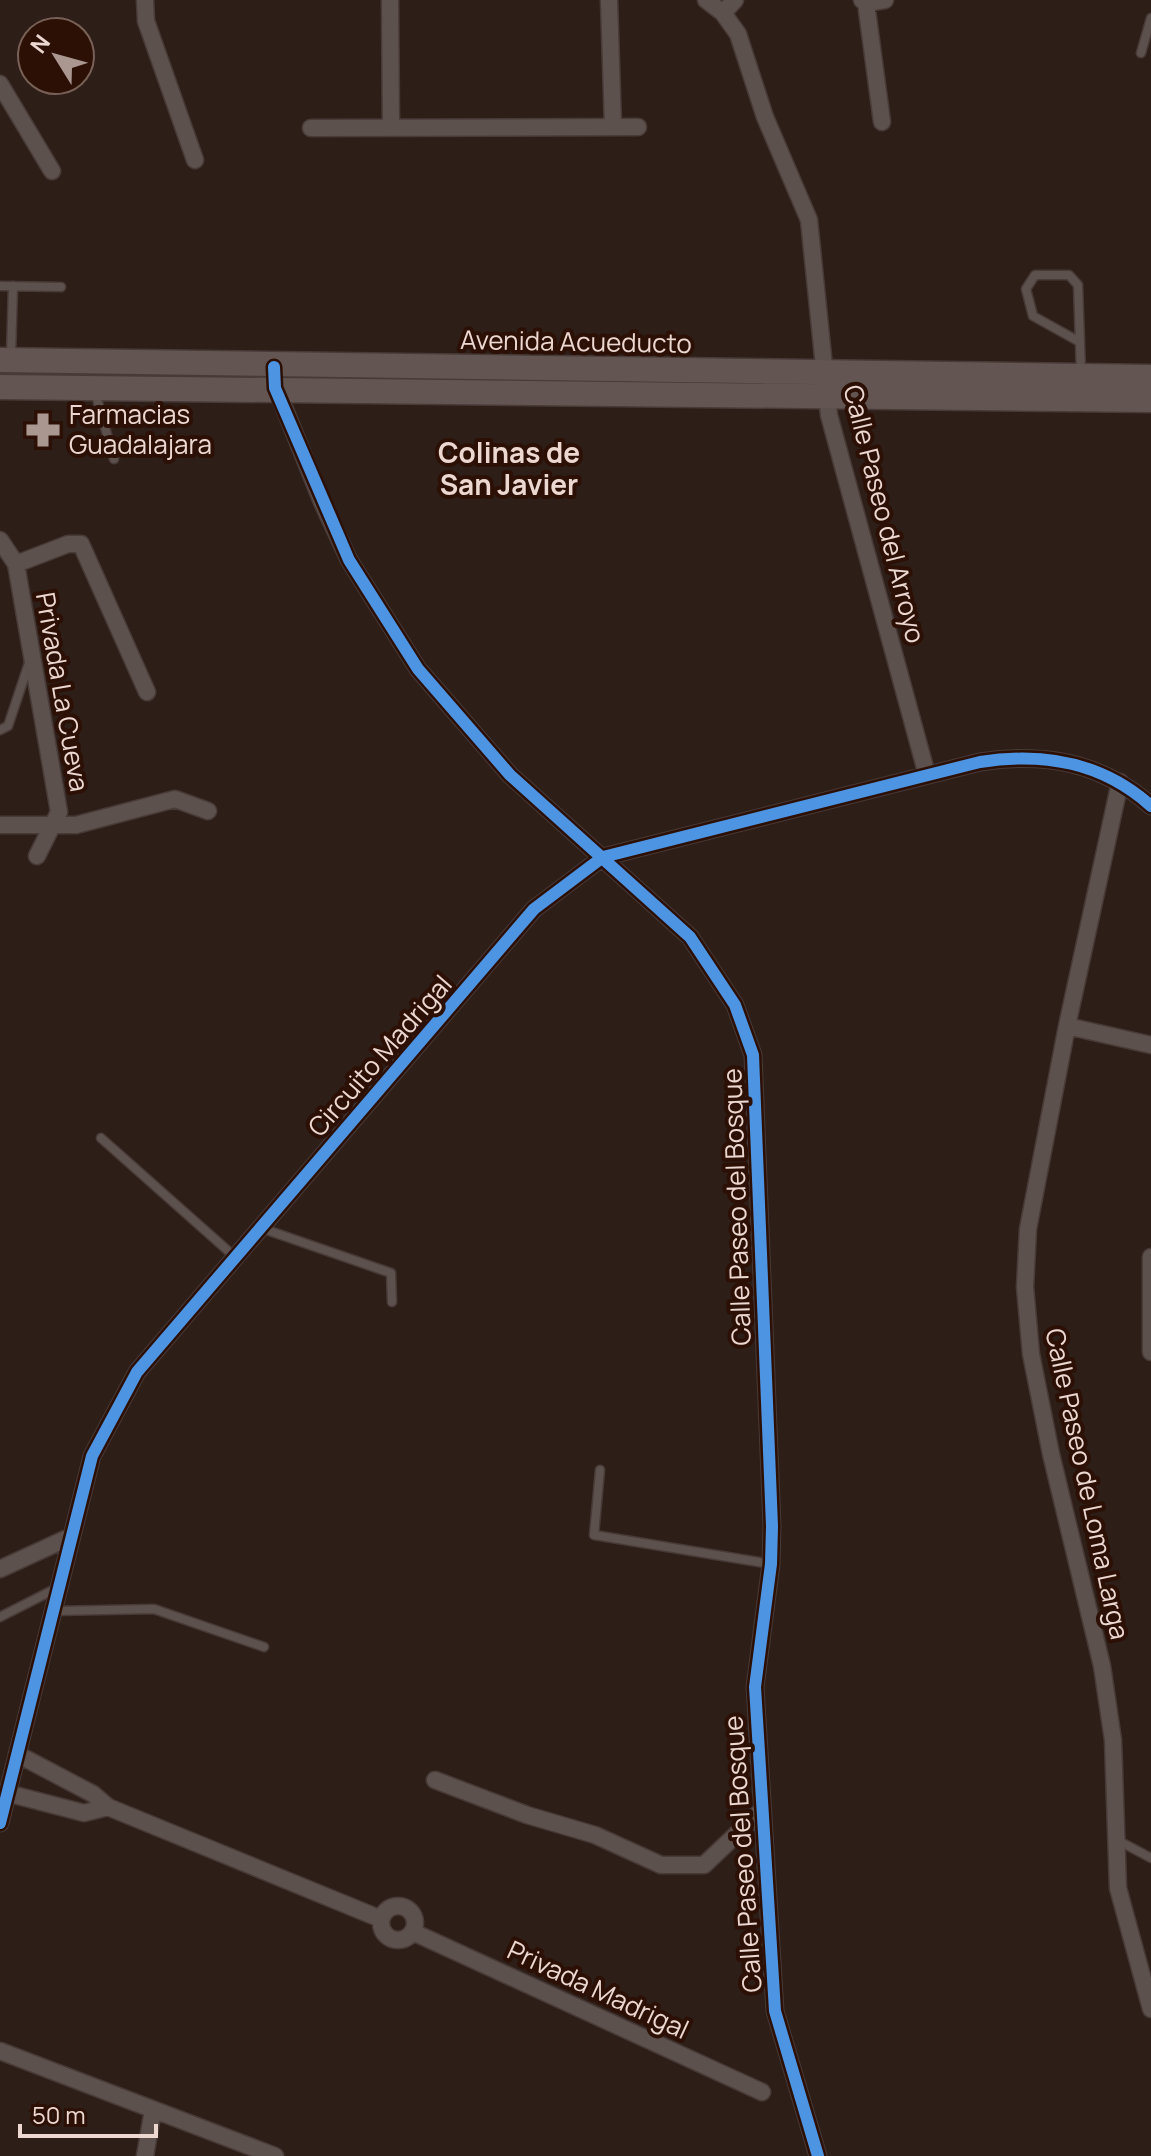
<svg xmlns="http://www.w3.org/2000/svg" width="1151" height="2156" font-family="Manrope,sans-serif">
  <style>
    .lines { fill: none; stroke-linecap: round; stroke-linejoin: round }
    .service-casing { stroke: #483a37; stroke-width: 11 }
    .minor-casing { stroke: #483a37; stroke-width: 19 }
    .secondary-casing { stroke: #483a37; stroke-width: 27 }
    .service { stroke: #5d514d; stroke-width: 8 }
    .minor { stroke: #5d514d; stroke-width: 16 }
    .secondary { stroke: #635551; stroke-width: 24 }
    .cycleway-casing { stroke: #2c1006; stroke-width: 17 }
    .cycleway { stroke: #4d94e3; stroke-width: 12 }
    .labels { text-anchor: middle; stroke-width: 8; stroke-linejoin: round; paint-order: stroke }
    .street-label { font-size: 26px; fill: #ecd8d1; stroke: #2c1006 }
    .poi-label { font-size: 26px; fill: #ecd8d1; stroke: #2c1006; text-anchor: start }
    .neighbourhood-label { font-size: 28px; font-weight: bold; fill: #ecd8d1; stroke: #2c1006 }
  </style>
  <rect width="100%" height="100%" fill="#2d1e18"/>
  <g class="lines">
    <g class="service-casing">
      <path id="service" d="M 1141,53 L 1151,18
        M 0,286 L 61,287
        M 1078,341 L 1033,316 L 1026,289 L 1035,275 L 1069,275 L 1078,285 L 1081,373
        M 11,355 L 13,286
        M 95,392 L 114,459
        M 0,730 L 8,726 L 29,663
        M 101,1138 L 235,1257
        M 261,1228 L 391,1273 L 392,1302
        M 600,1470 L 594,1535 L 771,1564
        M 54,1611 L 154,1609 L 264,1647
        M 0,1617 L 59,1587
        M 1117,1840 L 1151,1858"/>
    </g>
    <g class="minor-casing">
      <path id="minor" d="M 145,0 L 146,21 L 195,160
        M 390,0 L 391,128
        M 609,0 L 613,127
        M 706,0 L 723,13 L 738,34 L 765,117 L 809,220 L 829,415 L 927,775
        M 862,0 L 866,3 L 882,122
        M 866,3 L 885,0
        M 723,13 L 735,0
        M 0,84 L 52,171
        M 311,128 L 638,127
        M 275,385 L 322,502 L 349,560 L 418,669 L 510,775 L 690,937 L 735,1005 L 753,1055 L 772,1526 L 771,1564 L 755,1687 L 775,2011 L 818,2156
        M 0,540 L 16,564 L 59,812 L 37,856
        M 16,564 L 68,544 L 81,544 L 147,692
        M 1120,782 L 1067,1026 L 1028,1229 L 1025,1287 L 1031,1354 L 1051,1454 L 1102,1666 L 1113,1740 L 1118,1888 L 1151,2009
        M 0,825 L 76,825 L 175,799 L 208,811
        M 1067,1026 L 1151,1045
        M 1151,1257 L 1151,1352
        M 0,1569 L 72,1536
        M 17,1754 L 93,1794 L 108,1807 L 381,1919
        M 435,1780 L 527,1815 L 595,1835 L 661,1865 L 704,1865 L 761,1811
        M 7,1793 L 84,1813 L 108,1807
        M 0,1823 L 92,1456 L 137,1372 L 534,909 L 603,857 L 980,762 C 1044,752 1102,762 1151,806
        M381 1923a17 17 0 1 1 34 0a17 17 0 1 1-34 0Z
        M 413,1932 L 762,2092
        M 0,2051 L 275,2156
        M 145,2156 L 153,2110"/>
    </g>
    <g class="secondary-casing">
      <path id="secondary" d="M 0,360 L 1151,377
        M 0,387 L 1151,400"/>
    </g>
    <use href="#service" class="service"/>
    <use href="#minor" class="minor"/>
    <use href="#secondary" class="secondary"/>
    <g class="cycleway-casing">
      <path id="cycleway" d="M 274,367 L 275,388 L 349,560 L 418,669 L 510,775 L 690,937 L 735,1005 L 753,1055 L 772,1526 L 771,1564 L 755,1687 L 775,2011 L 818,2156
        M 0,1823 L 92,1456 L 137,1372 L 534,909 L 603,857 L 980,762 C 1044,752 1102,762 1151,806"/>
    </g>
    <use href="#cycleway" class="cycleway"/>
  </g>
  <defs>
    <g id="pharmacy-bare" transform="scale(2.76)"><path d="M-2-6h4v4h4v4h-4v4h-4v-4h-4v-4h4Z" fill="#a99790" stroke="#2c1006" stroke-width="2.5" paint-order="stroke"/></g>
  </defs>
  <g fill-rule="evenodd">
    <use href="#pharmacy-bare" x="43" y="430"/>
  </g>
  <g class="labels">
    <g class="street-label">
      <text transform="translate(576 342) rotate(1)" y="9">Avenida Acueducto</text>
      <text transform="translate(884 514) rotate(76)" y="9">Calle Paseo del Arroyo</text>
      <text transform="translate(62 692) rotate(80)" y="9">Privada La Cueva</text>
      <text transform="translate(380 1056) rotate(-49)" y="9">Circuito Madrigal</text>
      <text transform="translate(737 1207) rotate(-92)" y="9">Calle Paseo del Bosque</text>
      <text transform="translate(1087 1484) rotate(78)" y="9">Calle Paseo de Loma Larga</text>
      <text transform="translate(743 1854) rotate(-94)" y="9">Calle Paseo del Bosque</text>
      <text transform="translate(598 1990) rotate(25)" y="9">Privada Madrigal</text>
    </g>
    <g class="poi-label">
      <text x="69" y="424">Farmacias<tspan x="69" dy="30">Guadalajara</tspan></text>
    </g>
    <g class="neighbourhood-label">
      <text x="509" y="463">Colinas de<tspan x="509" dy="32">San Javier</tspan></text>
    </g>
  </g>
  <g transform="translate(56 56) rotate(307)"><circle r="38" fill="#2c1006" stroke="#796057" stroke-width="2"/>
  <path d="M0-6L14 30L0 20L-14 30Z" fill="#a99790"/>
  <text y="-12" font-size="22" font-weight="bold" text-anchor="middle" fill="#ecd8d1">N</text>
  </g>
  <path d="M20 2124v12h136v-12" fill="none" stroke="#ecd8d1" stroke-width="4"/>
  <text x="32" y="2124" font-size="24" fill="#ecd8d1" stroke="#2c1006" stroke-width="6" paint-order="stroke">50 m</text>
</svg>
